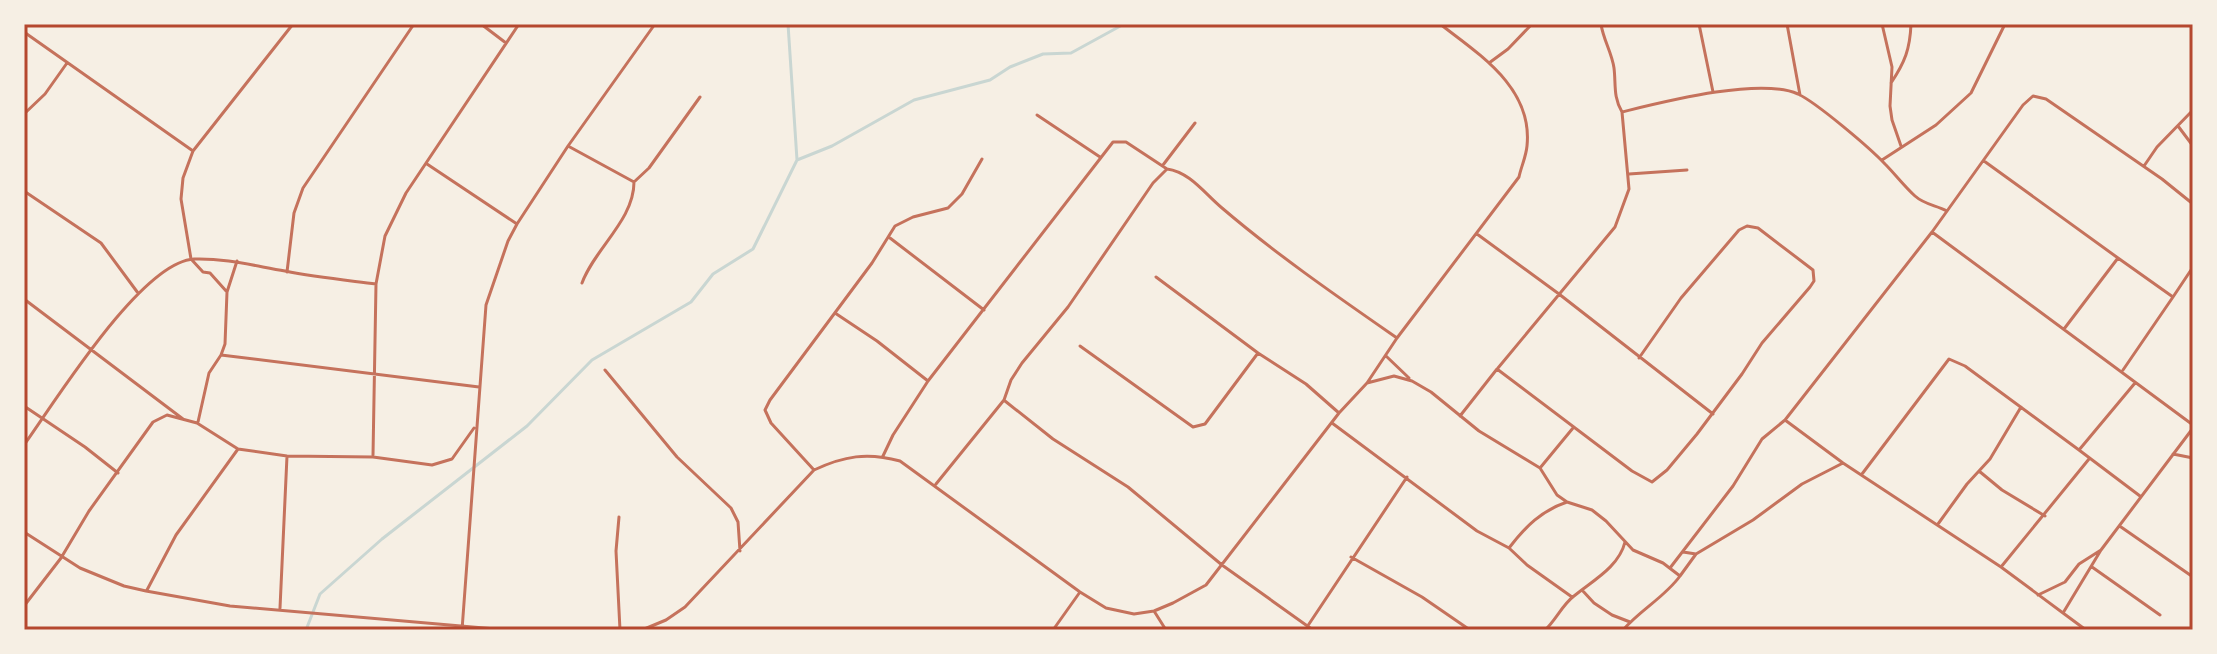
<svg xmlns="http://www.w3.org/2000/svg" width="2217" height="654" font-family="'Space Grotesk',sans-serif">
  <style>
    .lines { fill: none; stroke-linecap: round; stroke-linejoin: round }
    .stream { stroke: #c9d6d2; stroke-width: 3 }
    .minor { stroke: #c5725c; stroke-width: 3 }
    .neatline { fill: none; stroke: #b5482f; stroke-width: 3 }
  </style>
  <rect width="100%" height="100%" fill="#f6efe4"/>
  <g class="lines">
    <path class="stream" d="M 797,160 L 832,146 L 914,100 L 990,80 L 1010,67 L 1043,54 L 1071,53 L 1124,24
      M 306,630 L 320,594 L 382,539 L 527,426 L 592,360 L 691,302 L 713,274 L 753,249 L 797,160 L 788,24"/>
    <path class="minor" d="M 481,24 L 506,43
      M 656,24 L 723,24
      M 1699,24 L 1713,92
      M 1787,24 L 1800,95
      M 1882,24 L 1892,67 L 1890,106 L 1892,120 L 1901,146
      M 24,32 L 193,151
      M 1489,63 L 1508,49 L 1532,24
      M 1891,83 C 1905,62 1910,49 1911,24
      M 1622,112 C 1663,102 1759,77 1798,94 C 1817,103 1870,148 1885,164 C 1895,174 1904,186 1915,196 C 1925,205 1936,205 1947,211
      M 24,114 L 45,94 L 67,63
      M 1037,115 L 1100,157
      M 2178,126 L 2193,146
      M 568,146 L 634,182 L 649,168 L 700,97
      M 1882,160 L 1936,125 L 1971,93 L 2005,24
      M 1984,161 L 2118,258 L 2064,329
      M 427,164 L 517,224
      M 1163,165 L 1195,123
      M 2144,166 L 2157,147 L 2193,110
      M 1629,174 L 1687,170
      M 24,191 L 101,243 L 138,293
      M 1932,232 L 2193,425
      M 1477,234 L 1559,294 L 1713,414
      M 890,238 L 984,310
      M 2118,258 L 2173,297 L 2123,370
      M 287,272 L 294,213 L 303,188 L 414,24
      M 1156,277 L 1258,353 L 1306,384 L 1339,413
      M 582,283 C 595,248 634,220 634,182
      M 227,292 L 210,273 L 203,272 L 191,259 L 181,199 L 183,178 L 193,151 L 293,24
      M 2173,297 L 2193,267
      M 24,299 L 183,419
      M 835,313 L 877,341 L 928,381
      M 1080,346 L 1193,427 L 1205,424 L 1258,353
      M 221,355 L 479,387
      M 1386,356 L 1409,378
      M 1498,368 L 1615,227 L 1629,189 L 1622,112 C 1613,97 1616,84 1614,68 C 1612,53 1603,39 1601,24
      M 605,370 L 677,457 L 731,508 L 738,522 L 740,551
      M 1367,383 L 1394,376 L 1412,381 L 1431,392 L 1479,431 L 1540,468 L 1557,495 L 1567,502 L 1592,510 L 1606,521 L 1633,550 L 1663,563 L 1680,576 L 1696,554
      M 1005,401 L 1053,439 L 1128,487 L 1222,565 L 1313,630
      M 24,406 L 85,447 L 118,473
      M 1460,416 L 1497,369 L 1632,471 L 1652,482 L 1667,470 L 1697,434 L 1742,374 L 1762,343 L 1810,287 L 1814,281 L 1813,270 L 1758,228 L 1747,226 L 1739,230 L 1681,298 L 1639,358
      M 1785,420 L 1843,463 L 2001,567 L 2063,613
      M 198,422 L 209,373 L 221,355 L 225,344 L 227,292 L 237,261
      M 1332,423 L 1477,531 L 1509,548 L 1527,565 L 1572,597
      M 24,445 C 55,402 141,262 194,259 C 225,258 255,266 285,271 C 315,277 345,280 376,284
      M 2079,450 L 2140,496
      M 2173,454 L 2193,458
      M 373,455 L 376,284 L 385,236 L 406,193 L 519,24
      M 883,456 L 893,435 L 928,381 L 1113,142 L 1126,142 L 1167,169
      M 1540,468 L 1573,428
      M 814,470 L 771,423 L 765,410 L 770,400 L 872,263 L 895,226 L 913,217 L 948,208 L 962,194 L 982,159
      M 1979,471 L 2002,490 L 2045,516
      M 1862,474 L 1949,359 L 1965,366 L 2079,450 L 2135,383
      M 936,484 L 1004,400 L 1011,380 L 1022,363 L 1068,307 L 1153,183 L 1167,169 C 1190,172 1205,194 1222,208 C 1277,255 1338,297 1397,338
      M 619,517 L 616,551 L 620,630
      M 1938,524 L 1967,484 L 1990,459 L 2021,407
      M 2121,527 L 2193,577
      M 24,532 L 80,568 L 124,586 L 146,591 L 230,606 L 507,630
      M 1509,548 C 1526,526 1541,511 1567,502
      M 1683,552 L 1696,554 L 1753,520 L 1802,484 L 1843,463
      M 1351,557 L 1422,597 L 1470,630
      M 2001,567 L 2089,459
      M 2092,567 L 2160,615
      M 1670,568 L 1733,486 L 1762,439 L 1785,420 L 1932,232 L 2023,105 L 2033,96 L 2046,99 L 2162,179 L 2193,204
      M 147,590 L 176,535 L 238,449
      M 1582,590 L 1594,603 L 1612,615 L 1630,622
      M 2038,595 L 2065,582 L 2079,564 L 2101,550
      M 24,606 L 61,558 L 89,511 L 153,422 L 167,415 L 197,423 L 238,449 L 287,456 L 373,457 L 432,465 L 452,459 L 474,428
      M 280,608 L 287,456
      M 1154,611 L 1166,630
      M 462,630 L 486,305 L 508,241 L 517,224 L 568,146 L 655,24
      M 642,630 L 666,620 L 685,607 L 814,470 C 844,456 867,452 900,461 L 1080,592 L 1106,608 L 1134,614 L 1154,611 L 1173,603 L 1206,585 L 1339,413 L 1367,383 L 1397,338 L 1519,177 C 1521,167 1526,157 1527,146 C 1533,88 1480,55 1440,24
      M 1053,630 L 1080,592
      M 1305,630 L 1407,477
      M 1545,630 C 1556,620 1562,605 1574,596 C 1592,581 1619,567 1625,542
      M 1623,630 C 1640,610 1665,597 1680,576
      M 2086,630 L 2063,613 L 2101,550 L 2193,428"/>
  </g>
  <rect width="2217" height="654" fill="none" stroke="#f6efe4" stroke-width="52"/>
  <rect x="26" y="26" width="2165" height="602" class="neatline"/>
</svg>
